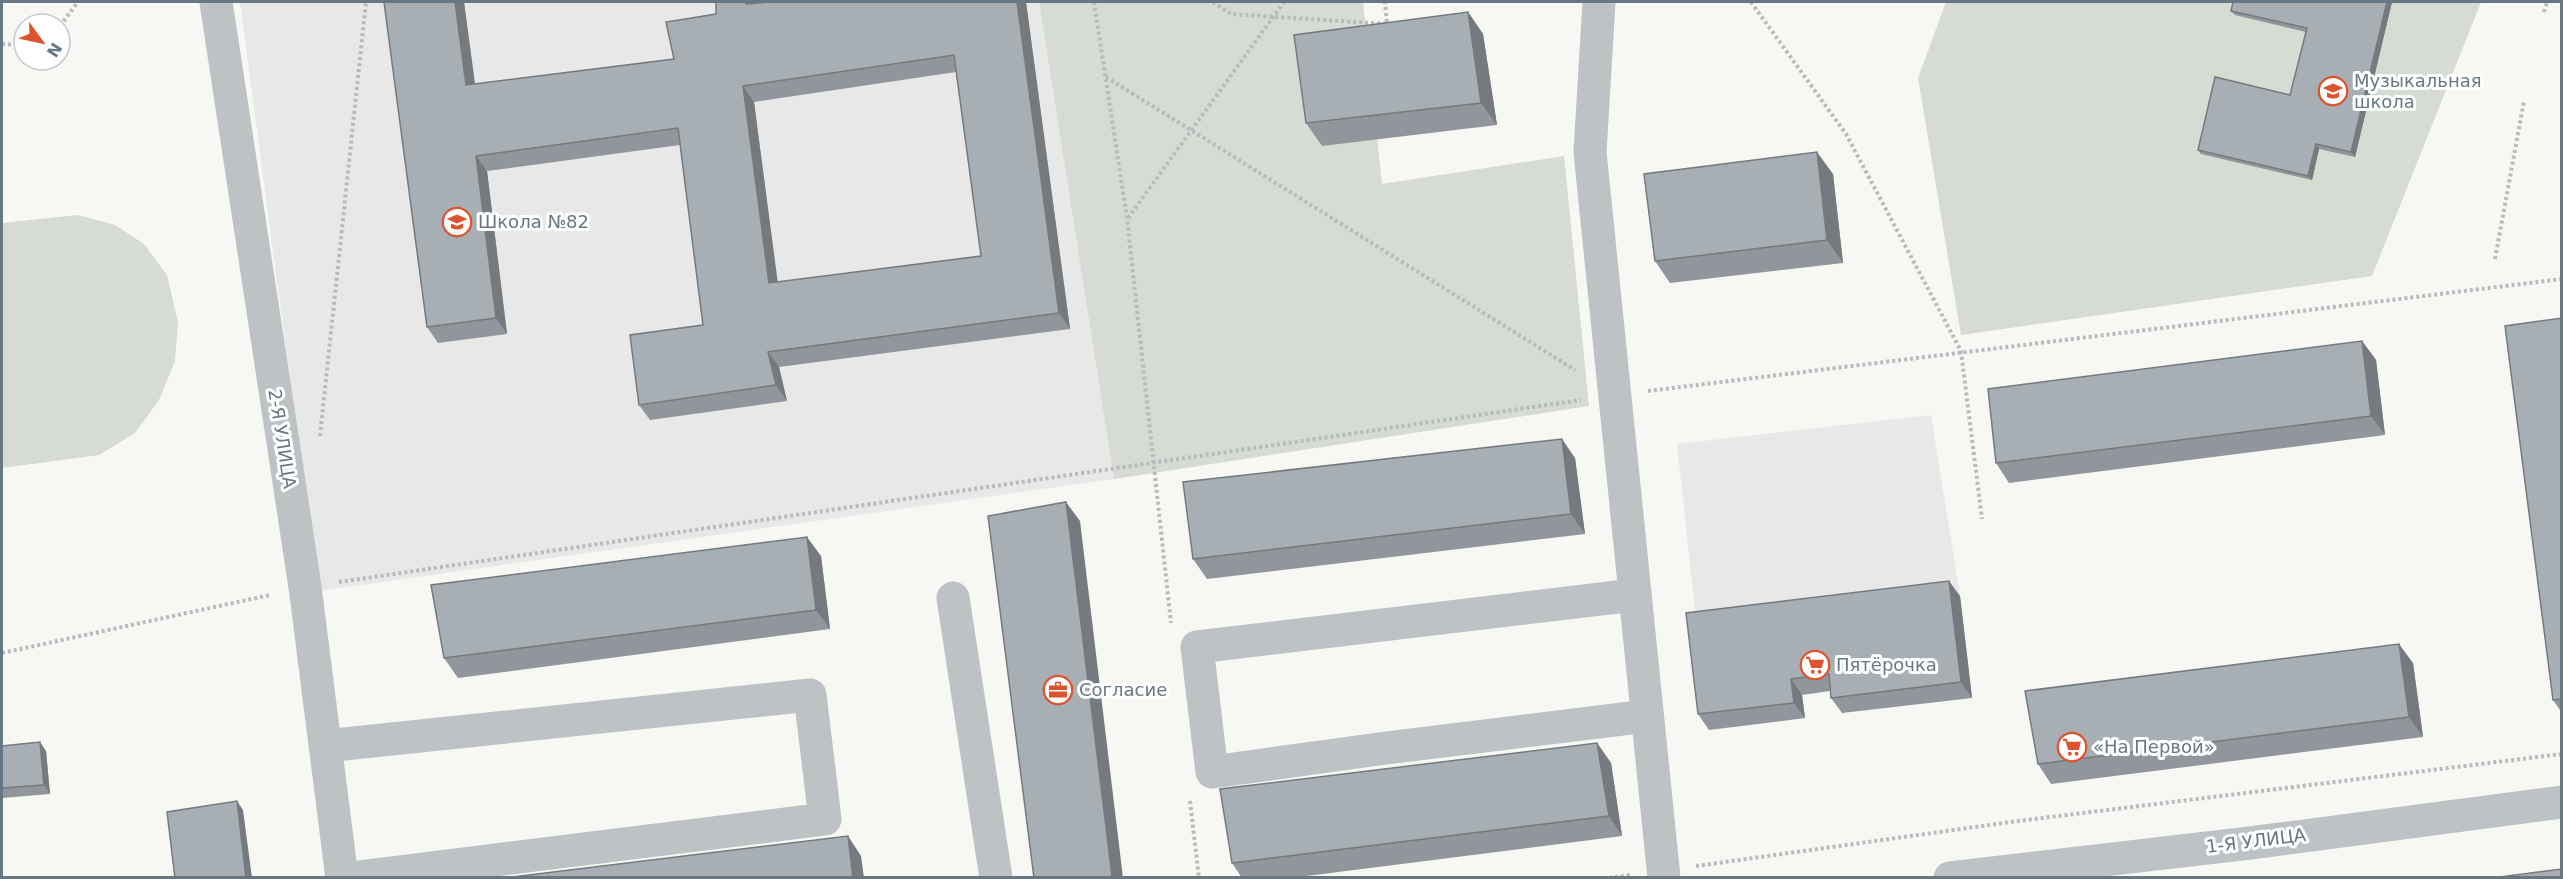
<svg xmlns="http://www.w3.org/2000/svg" width="2563" height="879" font-family="'DejaVu Sans',sans-serif">
  <style>
    .built { fill: #e7e8e7 }
    .green { fill: #d6dbd3 }
    .lines { fill: none; stroke-linecap: round; stroke-linejoin: round }
    .path { stroke: #b8bbbd; stroke-width: 4; stroke-dasharray: 3 3; stroke-linecap: butt }
    .minor { stroke: #bdc2c5; stroke-width: 33 }
    .wall { fill: #90969b; fill-rule: evenodd }
    .shaded-wall { fill: #757a7e }
    .building { fill: #a7afb4; stroke: #757a7e; stroke-width: 1.5; fill-rule: evenodd }
    .labels { text-anchor: middle; stroke-width: 6; stroke-linejoin: round; paint-order: stroke }
    .poi-label { font-size: 18px; fill: #677783; stroke: #fff; text-anchor: start }
    .street-label { font-size: 18px; fill: #677783; stroke: #fff }
  </style>
  <rect width="100%" height="100%" fill="#f7f7f3"/>
  <path class="built" d="M 240,2 L 1039,2 L 1114,479 L 318,591 Z
    M 1931,415 L 1960,596 L 1697,628 L 1677,444 Z"/>
  <path class="green" d="M 1039,2 L 1363,2 L 1382,184 L 1564,156 L 1589,406 L 1114,479 Z
    M 1946,2 L 2481,2 L 2372,276 L 1961,335 L 1918,78 Z
    M 78,215 L 115,225 L 144,244 L 167,275 L 178,322 L 175,361 L 159,400 L 135,433 L 99,455 L 2,468 L 2,223 Z"/>
  <g class="lines">
    <path class="path" d="M 1094,2 L 1127,218 L 1171,623
      M 1213,2 L 1231,14 L 1387,24 L 1385,2
      M 1751,2 L 1846,134 L 1961,351 L 1982,519
      M 2544,12 L 2547,2
      M 60,26 L 78,2
      M 2,44 L 24,45
      M 1106,77 L 1575,370
      M 1128,218 L 1284,2
      M 2495,259 L 2524,101
      M 1648,391 L 2562,279
      M 320,436 L 366,2
      M 339,582 L 1581,400
      M 2,653 L 270,595
      M 1190,801 L 1199,878
      M 1696,866 L 2018,821 L 2562,754
      M 1609,878 L 1630,875"/>
    <path class="minor" d="M 216,2 L 305,587 L 342,878
      M 1599,2 L 1590,152 L 1664,878
      M 1634,595 L 1197,647 L 1212,772 L 1386,748 L 1647,716
      M 953,598 L 996,878
      M 325,746 L 810,695 L 825,819 L 350,878
      M 1950,878 L 2250,843 L 2562,802"/>
  </g>
  <path class="wall" d="M 384,2 L 464,2 L 475,84 L 674,59 L 716,14 L 716,2 L 752,2 L 753,4 L 770,2 L 1026,2 L 1070,329 L 779,367 L 787,401 L 650,420 L 639,405 L 703,325 L 680,145 L 487,171 L 507,334 L 438,343 L 427,327 ZM 956,72 L 981,256 L 777,282 L 754,102 Z
    M 2233,2 L 2392,2 L 2355,157 L 2319,149 L 2312,180 L 2201,154 L 2198,150 L 2290,95 L 2306,32 L 2235,15 L 2231,11 Z
    M 1468,12 L 1483,34 L 1497,125 L 1322,146 L 1306,123 Z
    M 1833,174 L 1843,263 L 1670,283 L 1655,261 Z
    M 2562,318 L 2562,713 L 2553,700 Z
    M 2362,341 L 2376,360 L 2385,435 L 2009,483 L 1996,463 Z
    M 1575,458 L 1585,534 L 1207,579 L 1193,559 Z
    M 821,556 L 830,629 L 458,678 L 444,658 Z
    M 1960,596 L 1972,698 L 1842,713 L 1831,698 L 1830,691 L 1802,695 L 1805,718 L 1709,730 L 1698,714 Z
    M 2413,663 L 2423,737 L 2051,784 L 2038,764 Z
    M 1597,743 L 1611,763 L 1622,836 L 1291,878 L 1242,878 L 1232,863 Z
    M 2,746 L 46,751 L 50,794 L 2,798 Z"/>
  <path class="shaded-wall" d="M 455,2 L 464,2 L 477,100 L 466,85 Z
    M 746,2 L 752,2 L 757,9 L 746,4 Z
    M 1017,2 L 1026,2 L 1070,329 L 1059,313 Z
    M 2387,2 L 2392,2 L 2355,157 L 2351,152 Z
    M 1468,12 L 1483,34 L 1497,125 L 1481,103 Z
    M 743,86 L 754,102 L 780,299 L 769,283 Z
    M 2316,144 L 2319,149 L 2312,180 L 2308,176 Z
    M 1817,152 L 1833,174 L 1843,263 L 1827,240 Z
    M 476,156 L 487,171 L 507,334 L 496,318 Z
    M 2362,341 L 2376,360 L 2385,435 L 2371,416 Z
    M 768,352 L 779,367 L 787,401 L 776,385 Z
    M 1562,439 L 1575,458 L 1585,534 L 1571,514 Z
    M 1066,502 L 1080,521 L 1123,878 L 1113,878 L 1112,876 Z
    M 807,537 L 821,556 L 830,629 L 816,610 Z
    M 1949,581 L 1960,596 L 1972,698 L 1961,682 Z
    M 2399,644 L 2413,663 L 2423,737 L 2409,717 Z
    M 1791,679 L 1802,695 L 1805,718 L 1794,703 Z
    M 40,742 L 46,751 L 50,794 L 44,785 Z
    M 1597,743 L 1611,763 L 1622,836 L 1609,816 Z
    M 237,801 L 243,810 L 252,878 L 246,878 Z
    M 848,836 L 861,856 L 864,878 L 853,878 Z"/>
  <path class="building" d="M 384,2 L 455,2 L 466,85 L 674,59 L 666,22 L 716,14 L 716,2 L 746,2 L 746,4 L 770,2 L 1017,2 L 1059,313 L 768,352 L 776,385 L 639,405 L 630,335 L 703,325 L 678,128 L 476,156 L 496,318 L 427,327 ZM 954,55 L 981,256 L 769,283 L 743,86 Z
    M 2233,2 L 2387,2 L 2351,152 L 2316,144 L 2308,176 L 2198,150 L 2215,77 L 2290,95 L 2307,28 L 2231,11 Z
    M 1468,12 L 1481,103 L 1306,123 L 1294,35 Z
    M 1817,152 L 1827,240 L 1655,261 L 1644,174 Z
    M 2562,318 L 2562,699 L 2553,700 L 2505,326 Z
    M 2362,341 L 2371,416 L 1996,463 L 1988,389 Z
    M 1562,439 L 1571,514 L 1193,559 L 1183,482 Z
    M 1066,502 L 1112,876 L 1102,878 L 1034,878 L 988,516 Z
    M 807,537 L 816,610 L 444,658 L 431,585 Z
    M 1949,581 L 1961,682 L 1831,698 L 1829,674 L 1791,679 L 1794,703 L 1698,714 L 1686,613 Z
    M 2399,644 L 2409,717 L 2038,764 L 2025,691 Z
    M 40,742 L 44,785 L 2,788 L 2,746 Z
    M 1597,743 L 1609,816 L 1232,863 L 1220,789 Z
    M 237,801 L 246,878 L 175,878 L 167,812 Z
    M 848,836 L 853,878 L 504,878 Z
    M 2562,869 L 2562,878 L 2492,878 Z"/>
  <defs>
    <g id="school-ring" transform="scale(1.5)"><circle r="9.5" fill="#fff" stroke="#dc542e" stroke-width="1.5"/><path d="M0-5L7-2L0 1L-7-2ZM-4 1L0 2.5L4 1V4Q0 6-4 4Z" fill="#dc542e"/></g>
    <g id="supermarket-ring" transform="scale(1.5)"><circle r="9.5" fill="#fff" stroke="#dc542e" stroke-width="1.5"/><path d="M-6-5.5h2.5l.6 2H6L4.5 2H-2.5L-4.4-4H-6ZM-1.5 3.2a1.3 1.3 0 1 0 .1 0ZM3 3.2a1.3 1.3 0 1 0 .1 0Z" fill="#dc542e"/></g>
    <g id="office-ring" transform="scale(1.5)"><circle r="9.5" fill="#fff" stroke="#dc542e" stroke-width="1.5"/><path d="M-6-3h4V-5.5h4V-3h4V5H-6ZM-1-4.5V-3h2v-1.5ZM-6 0V1H6V0Z" fill="#dc542e"/></g>
  </defs>
  <g fill-rule="evenodd">
    <use href="#school-ring" x="2333" y="91"/>
    <use href="#school-ring" x="457" y="222"/>
    <use href="#supermarket-ring" x="1815" y="665"/>
    <use href="#office-ring" x="1058" y="690"/>
    <use href="#supermarket-ring" x="2072" y="747"/>
  </g>
  <g class="labels">
    <g class="poi-label">
      <text x="2354" y="87">Музыкальная<tspan x="2354" dy="21">школа</tspan></text>
      <text x="478" y="228">Школа №82</text>
      <text x="1836" y="671">Пятёрочка</text>
      <text x="1079" y="696">Согласие</text>
      <text x="2093" y="753">«На Первой»</text>
    </g>
    <g class="street-label">
      <text transform="translate(282 439) rotate(81)" y="6">2-Я УЛИЦА</text>
      <text transform="translate(2256 841) rotate(-7)" y="6">1-Я УЛИЦА</text>
    </g>
  </g>
  <rect width="2563" height="879" fill="none" stroke="#677783" stroke-width="6"/>
  <g transform="translate(42 42) rotate(123)"><circle r="28" fill="#ffffff" stroke="#c2c9cd" stroke-width="1.5"/>
  <path d="M0-4.5L10 22L0 15L-10 22Z" fill="#dc542e"/>
  <text y="-9" font-size="16" font-weight="bold" text-anchor="middle" fill="#677783">N</text>
  </g>
</svg>
